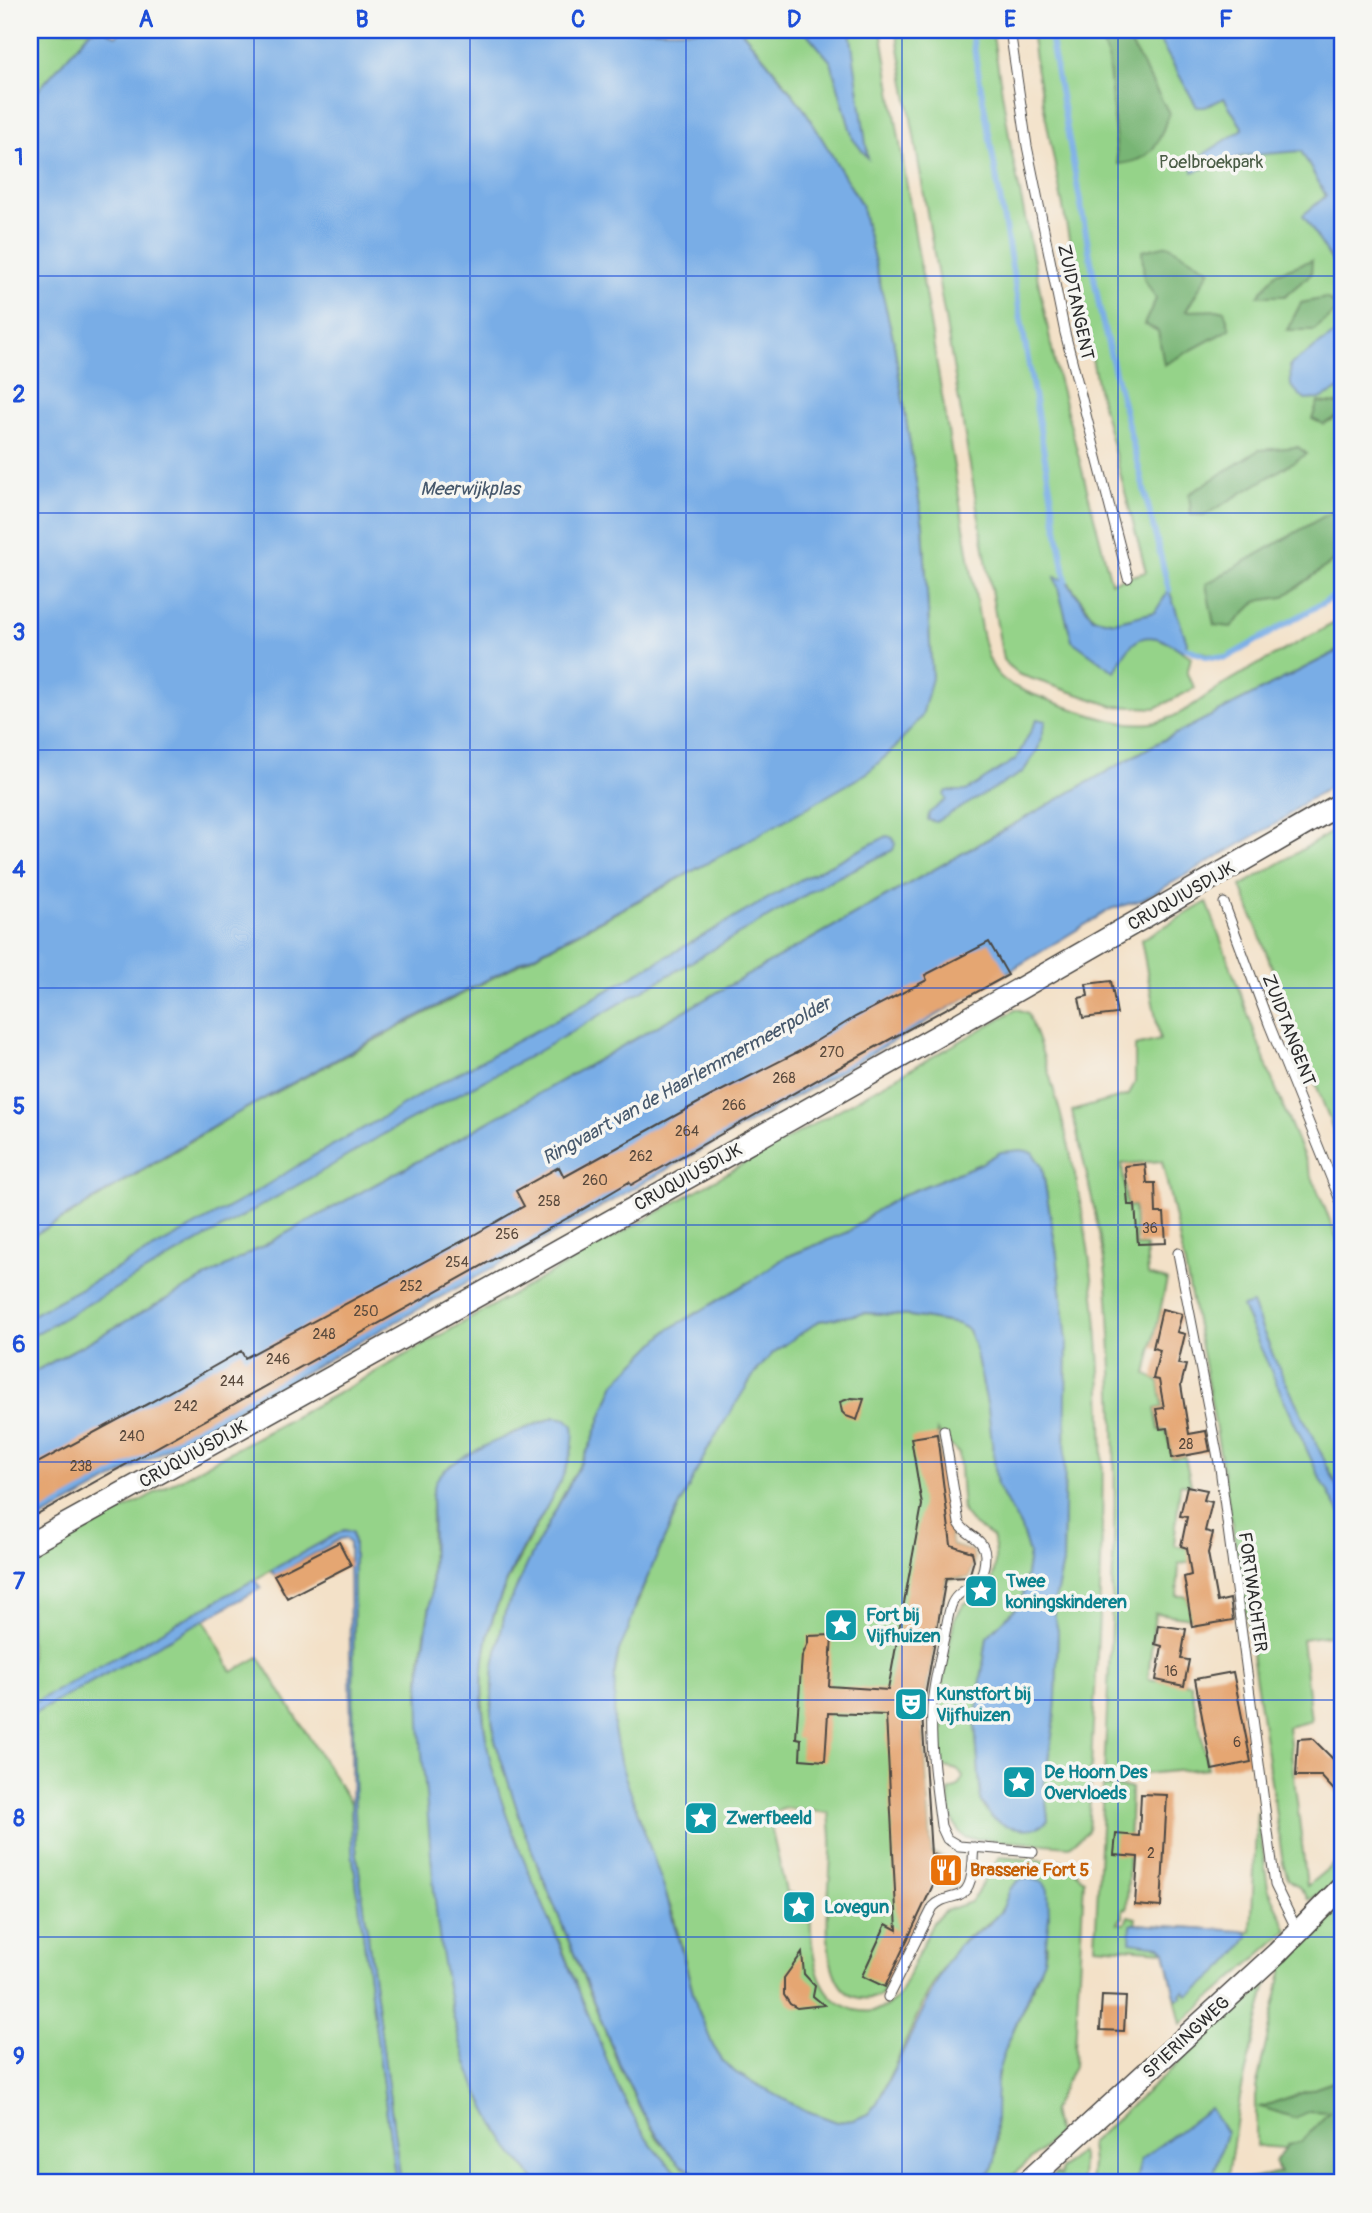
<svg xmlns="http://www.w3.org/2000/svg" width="1372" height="2213" font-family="Pangolin,sans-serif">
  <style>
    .green { fill: #95d389; stroke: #607f5a; stroke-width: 2 }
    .forest { fill: #78b575; stroke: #527050; stroke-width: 2 }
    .water { fill: #79ade6; stroke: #526c88; stroke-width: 2 }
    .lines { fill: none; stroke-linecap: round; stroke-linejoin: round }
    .stream { stroke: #79ade6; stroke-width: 6 }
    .building { fill: #e5a672 }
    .service-casing { stroke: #494643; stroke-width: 11 }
    .tertiary-casing { stroke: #494643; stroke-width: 24 }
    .service { stroke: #fff; stroke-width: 9 }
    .tertiary { stroke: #fff; stroke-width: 21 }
    .grid { fill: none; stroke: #1d4ed8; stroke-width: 2; stroke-opacity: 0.55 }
    .labels { text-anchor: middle; stroke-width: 7; stroke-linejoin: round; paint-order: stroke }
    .number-label { font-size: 14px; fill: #5a4a3d }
    .park-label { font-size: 18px; fill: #4b5d47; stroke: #f6f6f2 }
    .street-label { font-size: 18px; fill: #2b2b2b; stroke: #f6f6f2 }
    .culture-label { font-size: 18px; font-weight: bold; fill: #0d838f; stroke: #f6f6f2; text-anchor: start }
    .food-label { font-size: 18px; font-weight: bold; fill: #c56008; stroke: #f6f6f2; text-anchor: start }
    .water-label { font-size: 19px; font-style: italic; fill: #46586c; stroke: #f6f6f2 }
    .neatline { fill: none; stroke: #1d4ed8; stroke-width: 2.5 }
    .grid-label { font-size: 23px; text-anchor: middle; font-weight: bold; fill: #1d4ed8 }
  </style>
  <rect width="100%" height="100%" fill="#f6f6f2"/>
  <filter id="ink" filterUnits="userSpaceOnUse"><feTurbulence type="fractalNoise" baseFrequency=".0143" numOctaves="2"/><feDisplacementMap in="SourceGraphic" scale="14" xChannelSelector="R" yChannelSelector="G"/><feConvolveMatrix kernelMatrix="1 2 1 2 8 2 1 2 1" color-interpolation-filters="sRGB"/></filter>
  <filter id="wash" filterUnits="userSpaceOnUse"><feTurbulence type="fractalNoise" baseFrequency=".00686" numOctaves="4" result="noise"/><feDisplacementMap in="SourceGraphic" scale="28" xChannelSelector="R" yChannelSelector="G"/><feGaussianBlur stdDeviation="1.57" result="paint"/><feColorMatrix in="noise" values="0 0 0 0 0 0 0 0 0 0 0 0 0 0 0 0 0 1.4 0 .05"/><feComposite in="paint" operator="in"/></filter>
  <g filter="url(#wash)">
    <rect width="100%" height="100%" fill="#f3e1c8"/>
    <path class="green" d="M 30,30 L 91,30 L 40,89 L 30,107 Z
      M 741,30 L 881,30 L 981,629 C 991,679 1001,683 1048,700 C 1079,711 1117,727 1151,723 C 1178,720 1203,697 1226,683 C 1264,660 1303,640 1342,619 L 1342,649 L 1154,745 L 467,1134 L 30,1374 L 30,1237 L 67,1217 L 232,1116 L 655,892 L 867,773 L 932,678 L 923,525 L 893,338 L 861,204 L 806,112 L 781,78 Z
      M 896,30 L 992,30 L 1012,154 L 1057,373 L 1111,582 L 1146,572 L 1098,389 L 1036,67 L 1031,30 L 1342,30 L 1342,592 L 1226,658 L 1186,648 L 1169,591 L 1155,612 L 1115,622 L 1094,618 L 1067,580 L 1115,671 C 1118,665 1121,656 1125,650 C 1145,623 1171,643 1191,657 L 1187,674 L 1195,688 L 1156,708 L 1113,706 L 1018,674 L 1003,660 Z
      M 1342,826 L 1342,1153 L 1241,886 Z
      M 1207,902 L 1269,1072 L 1342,1250 L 1342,1633 L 1302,1639 L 1311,1721 L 1288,1727 L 1307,1886 L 1342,1857 L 1342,1880 L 1309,1900 L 1298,1886 L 1288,1879 L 1283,1863 C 1248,1628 1216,1392 1162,1161 L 1122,1164 L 1127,1207 L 1134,1206 L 1136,1246 L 1146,1246 L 1148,1275 L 1167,1280 L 1146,1374 L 1159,1382 L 1163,1407 L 1155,1409 L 1159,1430 L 1167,1431 L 1172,1458 L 1185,1457 L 1191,1485 L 1180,1484 L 1174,1545 L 1190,1549 L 1194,1562 L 1179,1564 L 1177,1596 L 1187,1596 L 1192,1618 L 1155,1613 L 1148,1679 L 1191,1684 L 1208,1768 L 1133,1775 L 1131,1780 L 1104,1777 C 1110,1635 1120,1494 1111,1352 C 1109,1324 1109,1295 1105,1267 C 1097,1214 1084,1163 1072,1111 L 1129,1095 L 1135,1082 L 1135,1046 L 1160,1040 L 1141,940 Z
      M 1017,1009 L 1028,1013 C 1116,1243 1108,1468 1094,1709 C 1091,1749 1091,1790 1088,1831 L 1070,1846 L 966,1838 C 950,1826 950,1810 949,1791 C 957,1787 961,1787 963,1777 L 958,1770 L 945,1767 L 940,1764 L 939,1701 L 954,1620 L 964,1604 L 983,1593 L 992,1581 L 995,1566 L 995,1547 L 992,1537 L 971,1522 L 963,1512 L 959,1454 L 937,1431 L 951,1545 L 972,1552 L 974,1560 L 969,1577 L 946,1579 L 922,1713 L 931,1853 L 956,1861 L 956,1883 L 932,1885 L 881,1996 C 808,2018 831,1889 831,1851 C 832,1838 830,1826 829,1813 L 786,1808 L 768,1814 L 786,1892 C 794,1894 806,1896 809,1904 C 812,1912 810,1923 811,1931 C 813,1964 821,2005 860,2011 C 876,2013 886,2009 898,1997 L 933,1922 L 945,1911 L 971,1902 L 999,1857 L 1067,1862 L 1084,1880 L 1074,2066 L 1052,2110 L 1057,2136 L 1004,2183 L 981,2183 L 992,2169 L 996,2152 L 995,2094 L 1000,2061 L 1039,1973 L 1047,1947 L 1034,1879 C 1010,1876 1011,1899 999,1913 C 988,1927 969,1932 958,1946 C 922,1992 904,2051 877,2103 L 868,2114 L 854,2120 L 837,2122 L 802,2109 L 764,2090 L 736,2073 L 722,2060 L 713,2046 L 697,2007 L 673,1914 L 620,1762 L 614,1729 L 613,1684 L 619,1650 L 650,1571 L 693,1476 L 739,1395 L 755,1373 L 773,1353 L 819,1321 L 865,1313 L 910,1316 L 958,1324 L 968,1330 L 974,1344 L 988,1408 L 997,1485 L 1021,1528 L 1029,1554 L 1023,1596 L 1019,1605 L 987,1637 L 975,1724 L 981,1800 L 986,1811 L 1048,1820 L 1044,1785 L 1054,1724 L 1056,1697 L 1058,1632 L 1053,1609 L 1063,1563 L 1067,1341 L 1057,1255 L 1042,1167 L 1032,1152 L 1001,1152 L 980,1164 L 905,1194 L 877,1210 L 848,1232 L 784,1258 L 761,1275 L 668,1330 L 615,1383 L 590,1446 L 561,1499 L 505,1612 L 494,1666 L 491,1711 L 495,1740 L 524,1831 L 619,2066 L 642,2112 L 658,2139 L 682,2166 L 716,2183 C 710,2183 701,2184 695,2183 C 680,2180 664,2161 655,2150 C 612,2096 588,2012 562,1948 C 539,1893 510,1839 495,1781 C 484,1741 480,1702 484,1660 C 493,1578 550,1521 573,1446 L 554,1417 L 511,1434 L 450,1465 L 432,1495 L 431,1598 L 421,1658 L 419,1694 L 434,1888 L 451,2008 L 462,2048 L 499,2132 L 538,2183 L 401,2183 L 356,1847 L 353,1738 L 354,1543 L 352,1532 L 344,1530 L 30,1705 L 30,1561 L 351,1386 Z
      M 204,1619 L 232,1672 L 259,1657 L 351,1804 L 352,1851 L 396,2183 L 30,2183 L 30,1716 Z
      M 1103,1786 L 1131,1788 L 1127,1908 L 1123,1909 L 1123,1917 L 1117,1923 L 1125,1924 L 1128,1916 L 1136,1918 L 1135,1924 L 1251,1932 L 1257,1811 L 1268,1888 L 1288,1930 L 1181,2024 L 1165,1951 L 1095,1946 Z
      M 1342,1907 L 1342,2152 L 1256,2146 L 1256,2088 L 1283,1968 Z
      M 1267,1983 L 1240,2097 L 1227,2183 L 1211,2183 L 1226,2133 L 1137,2176 L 1138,2183 L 1090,2183 L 1092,2164 L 1090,2143 Z
      M 1079,2151 L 1082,2157 L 1081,2183 L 1046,2183 L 1056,2173 L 1060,2176 L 1061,2169 Z"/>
    <path class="forest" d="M 1097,30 L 1123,30 L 1169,113 C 1159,142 1154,161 1118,164 L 1108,58 Z
      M 1168,245 L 1210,270 L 1186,311 L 1224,310 L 1230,329 L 1164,365 L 1158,331 L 1144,324 L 1156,299 L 1144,279 L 1142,251 Z
      M 1312,260 L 1311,274 L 1285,296 L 1258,296 L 1276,273 Z
      M 1326,298 L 1340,308 L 1314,330 L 1287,330 L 1301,303 Z
      M 1342,401 L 1342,415 L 1323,424 L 1312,419 L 1318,402 L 1340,404 Z
      M 1298,447 L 1307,454 L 1205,515 L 1191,515 L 1189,494 L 1259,450 Z
      M 1342,506 L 1342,555 L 1283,597 L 1257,601 L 1231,627 L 1214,625 L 1206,584 Z
      M 1342,2079 L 1342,2177 L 1337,2183 L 1241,2183 L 1242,2181 L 1280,2173 L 1274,2162 L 1288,2145 L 1302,2141 L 1329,2112 L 1310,2111 L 1295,2118 L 1261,2107 Z"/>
    <path class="water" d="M 91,30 L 105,30 L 116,36 L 122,30 L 741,30 L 781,79 L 806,112 L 861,204 L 893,338 L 923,525 L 932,678 L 922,716 L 895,748 L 867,773 C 660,895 444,998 234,1115 C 164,1153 100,1199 30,1237 L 30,107 L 39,89 Z
      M 804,30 L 850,30 L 868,158 L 853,139 L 831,62 Z
      M 1158,30 L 1342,30 L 1342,256 L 1332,261 L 1303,215 L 1326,196 L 1301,151 L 1243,156 L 1193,172 L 1193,161 L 1243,129 L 1224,98 L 1205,107 L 1197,107 L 1161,43 Z
      M 1342,329 L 1342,388 L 1320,399 L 1305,400 L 1291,386 L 1290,365 Z
      M 1055,577 L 1066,580 L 1093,618 L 1115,622 L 1155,612 L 1169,590 L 1187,642 L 1186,648 L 1182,651 C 1147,626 1131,636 1115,672 L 1072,641 Z
      M 1342,649 L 1342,780 L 1303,803 L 1282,820 L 1142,900 L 1111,909 L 913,1030 L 532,1246 L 30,1525 L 30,1374 L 467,1134 L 1154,745 Z
      M 1037,719 L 1046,721 L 1038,749 L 1023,772 L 936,822 L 928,820 L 929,813 L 946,800 L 944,794 L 947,791 L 966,791 L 1016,759 Z
      M 887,836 L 893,838 L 895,844 L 893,850 L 828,882 L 532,1055 L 382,1135 L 326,1169 L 30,1337 L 30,1316 L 246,1198 L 313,1156 L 382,1118 L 431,1088 L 554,1021 L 802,879 Z
      M 1021,1150 L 1032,1152 L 1042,1167 L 1057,1255 L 1067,1341 L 1063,1563 L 1053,1609 L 1058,1631 L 1056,1697 L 1054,1724 L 1044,1785 L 1048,1820 C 1037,1834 1008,1829 994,1819 C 988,1814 985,1807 981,1800 L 975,1724 L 987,1637 L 1019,1605 L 1023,1596 L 1029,1554 L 1021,1528 L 997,1485 L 988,1408 L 974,1344 L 968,1330 L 958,1324 L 910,1316 L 866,1313 L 819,1321 L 773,1353 L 755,1373 L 710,1445 L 674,1517 L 637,1601 L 628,1631 L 619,1650 L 615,1668 L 614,1729 L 620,1762 L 665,1891 L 697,2007 L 713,2046 L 722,2060 L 736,2073 L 802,2109 L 837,2122 L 854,2120 L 868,2114 L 877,2103 L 887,2084 L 945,1965 L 959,1945 L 989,1924 L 1002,1910 L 1010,1889 L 1018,1881 L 1028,1878 L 1043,1882 L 1048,1890 L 1049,1917 L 1044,1959 L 1007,2044 L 997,2075 L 995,2160 L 992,2170 L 981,2183 L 716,2183 L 682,2166 L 670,2154 L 642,2112 L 620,2066 L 524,1831 L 495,1740 L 491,1711 L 494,1666 L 505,1612 L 533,1552 L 590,1446 L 615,1383 L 668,1330 L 761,1275 L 784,1258 L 848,1232 L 877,1210 L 905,1194 L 980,1164 L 1001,1152 Z
      M 1252,1304 L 1275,1360 L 1342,1496 L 1342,1517 L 1316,1470 L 1242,1307 Z
      M 555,1417 L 567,1419 L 573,1426 C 579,1463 541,1515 523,1547 C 511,1570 500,1595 492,1620 C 459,1730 513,1833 554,1931 C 576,1983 597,2036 619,2089 C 637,2126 657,2161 693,2183 L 538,2183 C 446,2087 438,1944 428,1818 C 425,1777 418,1733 420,1691 C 420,1659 428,1628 431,1596 C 433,1562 433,1528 432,1495 C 434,1490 434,1483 437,1479 C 453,1454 526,1429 555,1417 Z
      M 344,1530 L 352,1532 L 354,1543 L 353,1738 L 356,1847 L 401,2183 L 396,2183 L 352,1851 L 349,1543 L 345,1538 L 340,1539 L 275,1576 L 271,1570 Z
      M 254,1580 L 261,1588 L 30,1716 L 30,1705 Z
      M 1134,1924 L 1242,1931 L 1247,1933 L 1248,1936 C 1239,1955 1207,1985 1188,1996 L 1185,1991 L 1181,1994 L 1183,1997 L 1178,1999 L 1175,1996 L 1165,1951 L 1160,1946 L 1130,1942 L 1131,1925 Z
      M 1210,2108 L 1226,2133 L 1211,2183 L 1138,2183 L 1137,2176 L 1141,2159 Z"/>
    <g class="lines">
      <path class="stream" d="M 971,30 L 1066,580
        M 1049,30 L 1101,316 L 1169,590
        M 1186,648 L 1205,656 L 1226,658 L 1342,592"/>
    </g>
    <g id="blocks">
      <path class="building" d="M 989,942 L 1008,975 L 863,1054 L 631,1185 L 629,1182 L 582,1210 L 30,1518 L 30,1467 L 151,1402 L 241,1351 L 245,1358 L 472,1236 L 524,1206 L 516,1191 L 559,1167 L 564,1177 L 709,1097 L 800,1051 L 855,1017 L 927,980 L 925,975 Z
        M 1111,981 L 1117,1014 L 1083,1018 L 1079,998 L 1088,996 L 1086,984 Z
        M 1145,1164 L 1147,1183 L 1155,1183 L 1156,1213 L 1164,1213 L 1166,1243 L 1138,1244 L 1135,1205 L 1128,1205 L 1125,1166 Z
        M 1162,1309 L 1182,1314 L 1177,1332 L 1185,1334 L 1178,1364 L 1186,1365 L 1181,1385 L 1189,1434 L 1206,1431 L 1210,1451 L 1172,1458 L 1168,1428 L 1160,1429 L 1156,1409 L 1164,1408 L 1159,1380 L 1153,1379 L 1160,1350 L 1153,1348 Z
        M 851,1398 L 864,1399 L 857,1420 L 846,1416 L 842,1412 L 840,1402 Z
        M 937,1434 L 951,1545 L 972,1552 L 974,1560 L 969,1577 L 946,1578 L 922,1713 L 931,1854 L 958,1861 L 957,1884 L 933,1885 L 885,1987 L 862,1976 L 886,1924 L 897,1930 L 886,1715 L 828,1713 L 825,1761 L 800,1759 L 801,1739 L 796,1738 L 802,1656 L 808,1643 L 808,1636 L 832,1635 L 829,1686 L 888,1690 L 922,1505 L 911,1438 Z
        M 1187,1486 L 1207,1490 L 1204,1500 L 1212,1502 L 1205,1531 L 1213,1533 L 1208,1553 L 1217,1602 L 1230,1599 L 1233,1620 L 1192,1627 L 1184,1577 L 1191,1575 L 1187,1548 L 1181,1546 L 1187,1517 L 1180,1516 Z
        M 339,1542 L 351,1565 L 287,1598 L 274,1575 Z
        M 1158,1625 L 1186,1629 L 1181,1659 L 1189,1660 L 1184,1686 L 1156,1680 L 1162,1646 L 1155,1644 Z
        M 1233,1672 L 1251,1762 L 1212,1770 L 1195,1679 Z
        M 1312,1738 L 1333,1759 L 1342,1750 L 1342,1799 L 1321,1776 L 1296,1776 L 1298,1739 Z
        M 1141,1794 L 1167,1795 L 1161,1907 L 1135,1905 L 1138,1857 L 1114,1855 L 1116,1834 L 1139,1836 Z
        M 800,1899 L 807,1904 L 808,1910 L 805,1916 L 793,1920 L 789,1908 L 793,1901 Z
        M 802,1953 L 804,1974 L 815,1986 L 813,1996 L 824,2005 L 797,2008 L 790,2004 L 784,1995 L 784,1978 Z
        M 1102,1996 L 1126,1997 L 1124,2031 L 1100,2030 Z"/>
    </g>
  </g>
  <g filter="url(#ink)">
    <use href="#blocks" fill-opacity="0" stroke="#494643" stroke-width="2"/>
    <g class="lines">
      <g class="service-casing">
        <path id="service" d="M 1010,30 L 1027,146 L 1065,333 L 1128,578
          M 1224,903 L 1269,1024 L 1342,1205
          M 1178,1253 L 1220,1468 L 1275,1885 L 1297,1930
          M 944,1430 L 959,1523 C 967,1537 984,1537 985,1555 C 985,1593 959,1583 951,1606 C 947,1618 946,1631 943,1643 C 939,1664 933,1686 932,1707 C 930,1746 936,1787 941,1826 L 947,1839 L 959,1846 L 1033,1852
          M 888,1997 L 933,1907 C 942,1898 948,1899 959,1895 C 975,1889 972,1861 974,1847"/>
      </g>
      <g class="tertiary-casing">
        <path id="tertiary" d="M 30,1544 C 470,1302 908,1055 1342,803
          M 1026,2183 L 1277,1953 L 1342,1887"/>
      </g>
      <use href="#service" class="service"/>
      <use href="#tertiary" class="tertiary"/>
    </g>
  </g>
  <path class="grid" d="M 254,30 L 254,2183M 470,30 L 470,2183M 686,30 L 686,2183M 902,30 L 902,2183M 1118,30 L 1118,2183M 30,276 L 1342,276M 30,513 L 1342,513M 30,750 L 1342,750M 30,988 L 1342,988M 30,1225 L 1342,1225M 30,1462 L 1342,1462M 30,1700 L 1342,1700M 30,1937 L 1342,1937"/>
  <defs>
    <g id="sight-square" transform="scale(1.75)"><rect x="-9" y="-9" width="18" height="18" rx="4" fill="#0f9aa8" stroke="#f6f6f2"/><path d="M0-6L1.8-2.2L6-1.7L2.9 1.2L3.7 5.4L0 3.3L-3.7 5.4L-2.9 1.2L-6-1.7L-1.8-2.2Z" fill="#fff"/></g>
    <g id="theatre-square" transform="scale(1.75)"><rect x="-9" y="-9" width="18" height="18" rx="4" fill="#0f9aa8" stroke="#f6f6f2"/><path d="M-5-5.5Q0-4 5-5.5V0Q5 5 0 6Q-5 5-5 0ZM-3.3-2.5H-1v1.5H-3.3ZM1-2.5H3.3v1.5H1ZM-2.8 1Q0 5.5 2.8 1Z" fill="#fff"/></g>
    <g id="restaurant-square" transform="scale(1.75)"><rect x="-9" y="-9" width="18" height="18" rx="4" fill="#e8710a" stroke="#f6f6f2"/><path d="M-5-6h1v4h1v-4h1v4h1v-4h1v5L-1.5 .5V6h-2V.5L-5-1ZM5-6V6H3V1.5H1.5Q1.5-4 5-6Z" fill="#fff"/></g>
  </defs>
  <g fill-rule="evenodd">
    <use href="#sight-square" x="981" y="1591"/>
    <use href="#sight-square" x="841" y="1625"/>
    <use href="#theatre-square" x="911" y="1704"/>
    <use href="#sight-square" x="1019" y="1782"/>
    <use href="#sight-square" x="701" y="1818"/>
    <use href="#restaurant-square" x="946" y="1870"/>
    <use href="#sight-square" x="799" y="1907"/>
  </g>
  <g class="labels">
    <g class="number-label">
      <text x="832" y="1057">270</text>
      <text x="784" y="1083">268</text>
      <text x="734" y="1110">266</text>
      <text x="687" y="1136">264</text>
      <text x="641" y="1161">262</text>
      <text x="595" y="1185">260</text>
      <text x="549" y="1206">258</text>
      <text x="1150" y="1233">36</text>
      <text x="507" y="1239">256</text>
      <text x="457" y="1267">254</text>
      <text x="411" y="1291">252</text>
      <text x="366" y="1316">250</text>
      <text x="324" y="1339">248</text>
      <text x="278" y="1364">246</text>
      <text x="232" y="1386">244</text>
      <text x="186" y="1411">242</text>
      <text x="132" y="1441">240</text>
      <text x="1186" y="1449">28</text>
      <text x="81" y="1471">238</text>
      <text x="1171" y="1676">16</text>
      <text x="1237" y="1747">6</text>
      <text x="1151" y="1858">2</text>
    </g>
    <g class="park-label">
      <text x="1211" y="168">Poelbroekpark</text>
    </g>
    <g class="street-label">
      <text transform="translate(1076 302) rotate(78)" y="6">ZUIDTANGENT</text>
      <text transform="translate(1181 896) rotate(-30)" y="6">CRUQUIUSDIJK</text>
      <text transform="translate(1289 1030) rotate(69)" y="6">ZUIDTANGENT</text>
      <text transform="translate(688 1177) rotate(-29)" y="6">CRUQUIUSDIJK</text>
      <text transform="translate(193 1454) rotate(-29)" y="6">CRUQUIUSDIJK</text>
      <text transform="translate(1253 1592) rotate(82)" y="6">FORTWACHTER</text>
      <text transform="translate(1186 2037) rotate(-43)" y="6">SPIERINGWEG</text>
    </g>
    <g class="culture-label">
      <text x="1006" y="1587">Twee<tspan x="1006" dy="21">koningskinderen</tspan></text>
      <text x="866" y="1621">Fort bij<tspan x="866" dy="21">Vijfhuizen</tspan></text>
      <text x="936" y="1700">Kunstfort bij<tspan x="936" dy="21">Vijfhuizen</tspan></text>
      <text x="1044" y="1778">De Hoorn Des<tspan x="1044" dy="21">Overvloeds</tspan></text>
      <text x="726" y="1824">Zwerfbeeld</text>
      <text x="824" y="1913">Lovegun</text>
    </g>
    <g class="food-label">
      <text x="970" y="1876">Brasserie Fort 5</text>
    </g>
    <g class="water-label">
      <text x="470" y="495">Meerwijkplas</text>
      <text transform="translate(686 1080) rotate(-29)" y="7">Ringvaart van de Haarlemmermeerpolder</text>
    </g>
  </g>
  <rect width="1372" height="2213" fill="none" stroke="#f6f6f2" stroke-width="77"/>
  <rect x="38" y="38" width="1296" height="2136" class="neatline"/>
  <g class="grid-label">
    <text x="146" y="27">A</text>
    <text x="362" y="27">B</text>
    <text x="578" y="27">C</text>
    <text x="794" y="27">D</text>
    <text x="1010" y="27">E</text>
    <text x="1226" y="27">F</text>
    <text x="19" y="165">1</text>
    <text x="19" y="402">2</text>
    <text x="19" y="640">3</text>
    <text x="19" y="877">4</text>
    <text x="19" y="1114">5</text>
    <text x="19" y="1352">6</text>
    <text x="19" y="1589">7</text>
    <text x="19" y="1826">8</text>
    <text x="19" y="2064">9</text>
  </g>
</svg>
